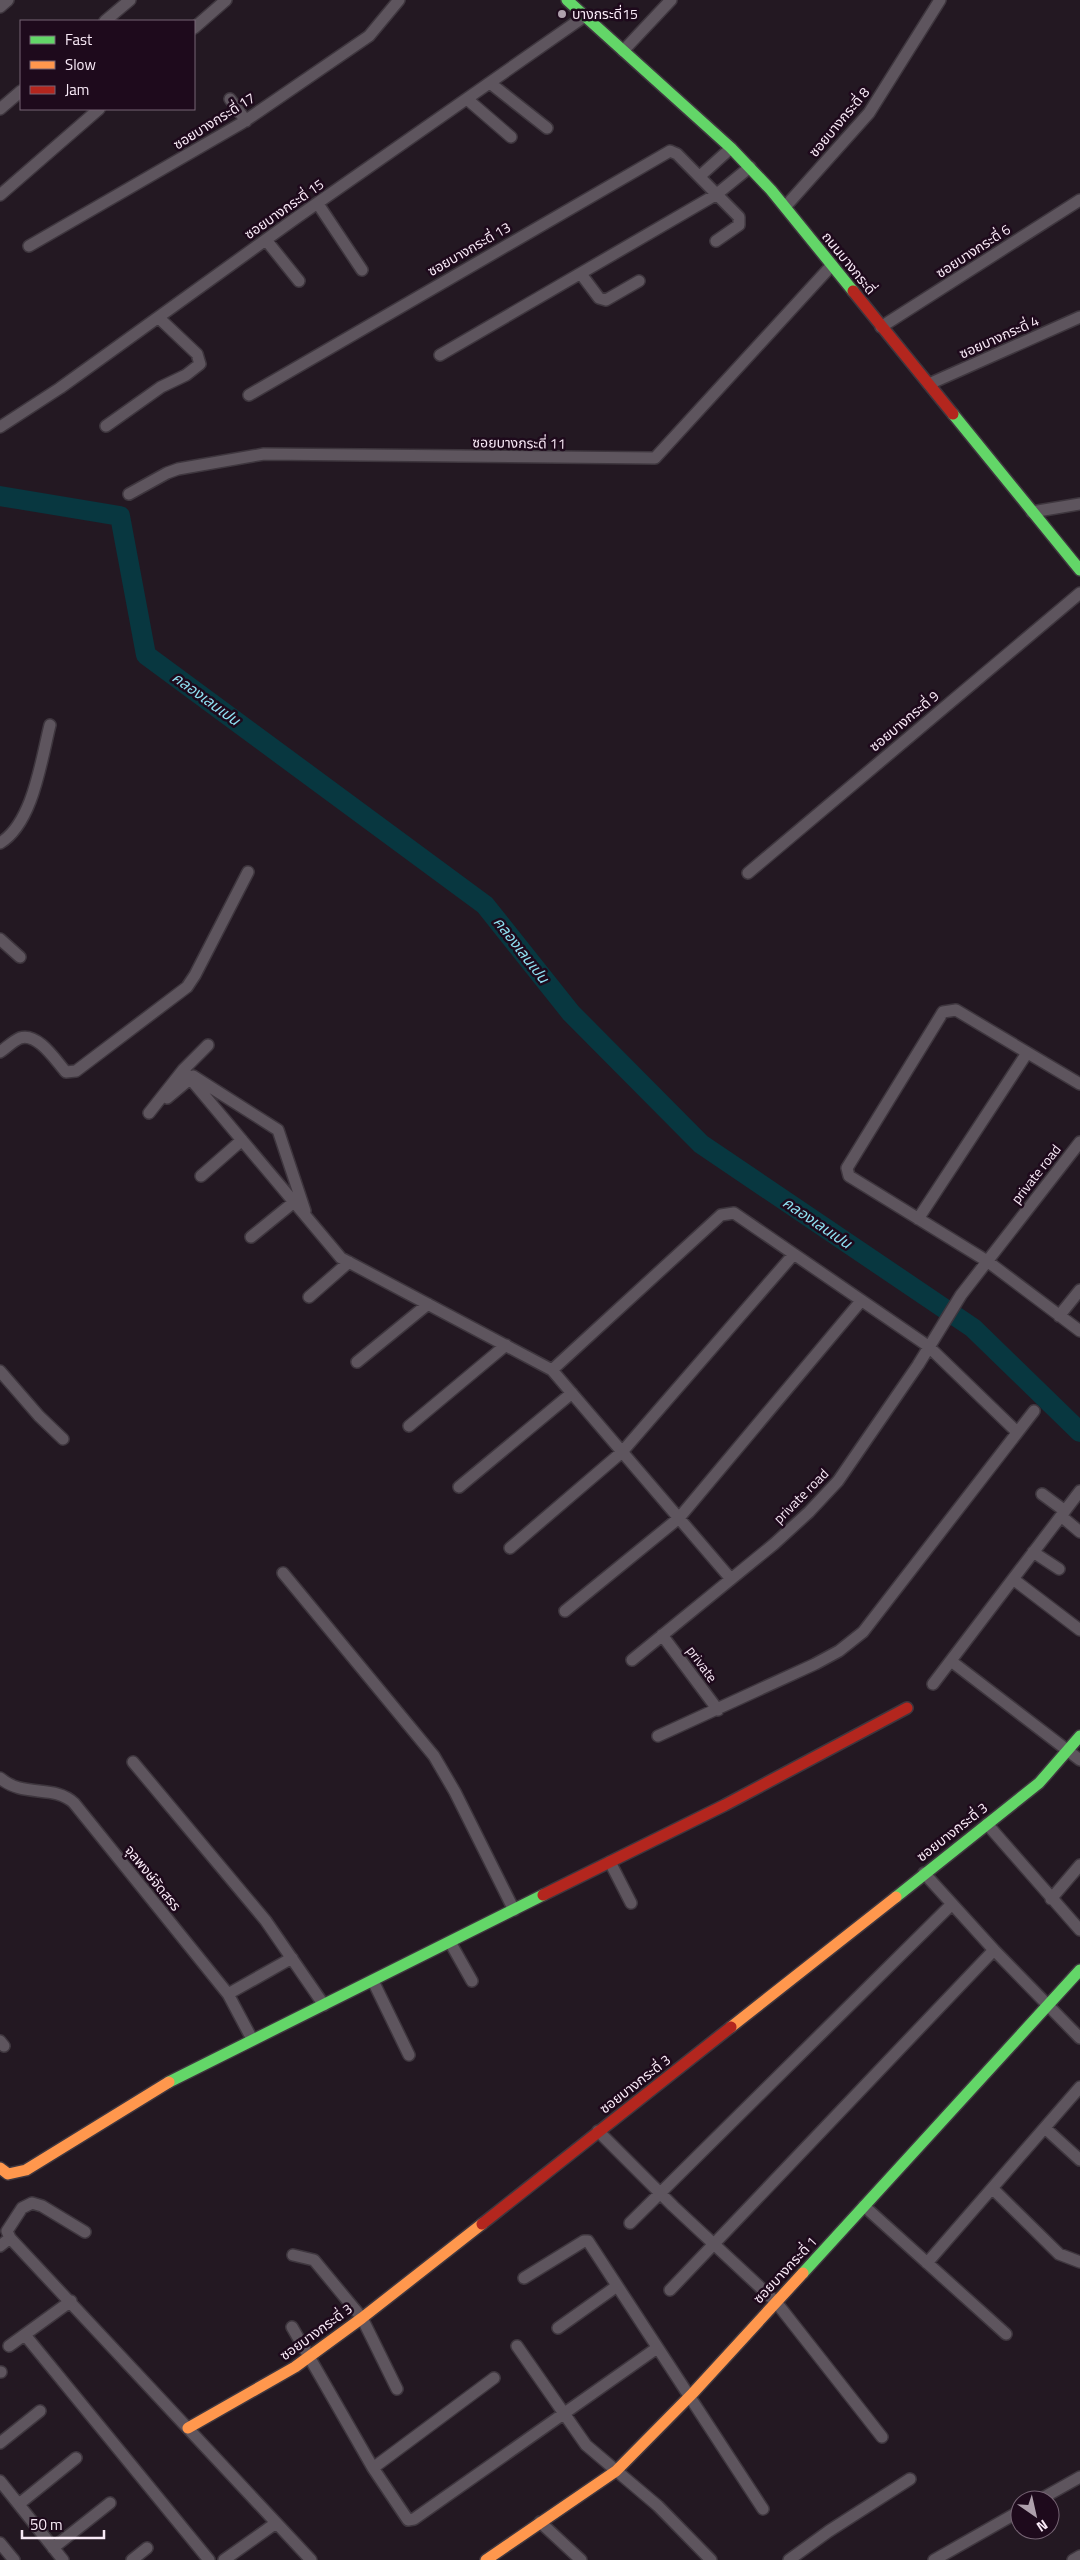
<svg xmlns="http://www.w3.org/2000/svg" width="1080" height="2560" font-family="'Titillium Web','Noto Sans Thai',sans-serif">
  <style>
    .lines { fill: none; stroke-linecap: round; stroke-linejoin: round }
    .river { stroke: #083740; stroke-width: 20 }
    .street-casing { stroke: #3e363e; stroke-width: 14 }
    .fast-casing { stroke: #3e363e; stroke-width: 14 }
    .slow-casing { stroke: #3e363e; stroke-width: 14 }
    .jam-casing { stroke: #3e363e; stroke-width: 14 }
    .street { stroke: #5e555e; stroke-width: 11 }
    .fast { stroke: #63d668; stroke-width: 11 }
    .slow { stroke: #ff974d; stroke-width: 11 }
    .jam { stroke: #b3261e; stroke-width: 11 }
    .poi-dot { fill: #aea0ac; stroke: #1e0a1c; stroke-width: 2 }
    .labels { text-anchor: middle; stroke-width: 5; stroke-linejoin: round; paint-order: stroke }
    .poi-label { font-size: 14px; fill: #f9eaf7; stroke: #1e0a1c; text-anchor: start }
    .street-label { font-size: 14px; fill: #f9eaf7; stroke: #1e0a1c }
    .water-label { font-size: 15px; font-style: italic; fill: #8fe1f2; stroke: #1e0a1c }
  </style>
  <rect width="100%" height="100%" fill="#231822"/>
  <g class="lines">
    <path class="river" d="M 0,496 L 120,516 L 146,655 L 485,905 L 571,1013 L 701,1144 L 973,1328 L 1080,1432"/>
    <g class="street-casing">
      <path id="street" d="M 0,7 L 8,0
        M 105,21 L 130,0
        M 194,28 L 226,0
        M 623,51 L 671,0
        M 490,83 L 547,128
        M 230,99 L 246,121
        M 467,99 L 511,137
        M 0,109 L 21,91
        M 700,176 L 731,148
        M 0,195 L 99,109
        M 318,204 L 362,270
        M 785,207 L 869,113 L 940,0
        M 266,240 L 299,281
        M 29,246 L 242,123 L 369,36 L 399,0
        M 581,274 L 599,298 L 606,300 L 639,281
        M 881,327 L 1080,200
        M 440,355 L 717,194 L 750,167
        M 929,384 L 1080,317
        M 249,395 L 670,151 L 677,154 L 739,217 L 739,225 L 716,241
        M 106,426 L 161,387 L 186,375 L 200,364 L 197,354 L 159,318
        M 0,427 L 60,388 L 296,218 L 585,16
        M 129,494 L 167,473 L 178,469 L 264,454 L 655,458 L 832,265
        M 1032,512 L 1080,504
        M 0,843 C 33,823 41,761 50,725
        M 748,873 L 1080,593
        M 0,939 L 20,957
        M 0,1052 C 6,1048 13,1041 20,1038 C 38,1032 56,1061 66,1072 L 76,1071 L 187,987 L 195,975 L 248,872
        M 183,1070 L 341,1258 L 552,1370 L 731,1579
        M 193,1076 L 278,1130 L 305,1211
        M 1080,1084 L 956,1010 L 943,1012 L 847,1168 L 849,1176 L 987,1261 L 1080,1331
        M 167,1098 L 191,1078
        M 149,1113 L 183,1070 L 208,1045
        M 201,1176 L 242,1140
        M 918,1219 L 1027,1053
        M 251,1237 L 294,1202
        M 309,1297 L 349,1262
        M 1059,1316 L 1080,1290
        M 357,1362 L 428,1304
        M 552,1370 L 721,1215 L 734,1213 L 928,1346 L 1017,1432
        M 0,1371 L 39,1416 L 63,1439
        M 409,1426 L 506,1345
        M 459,1487 L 572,1393
        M 1042,1494 L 1065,1511
        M 1061,1516 L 1080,1532
        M 510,1548 L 622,1452 L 793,1255
        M 1033,1552 L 1059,1569
        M 283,1573 L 434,1756 L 455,1792 L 514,1910
        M 1013,1579 L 1080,1630
        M 565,1611 L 679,1518 L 861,1301
        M 662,1635 L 718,1710
        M 632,1660 L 774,1544 L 809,1512 L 838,1481 L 918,1365 L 961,1295 L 1080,1142
        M 951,1661 L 1080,1760
        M 933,1684 L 1080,1491
        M 658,1736 L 815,1664 L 839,1651 L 863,1632 L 1034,1411
        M 133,1762 L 266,1921 L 324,2005
        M 0,1778 C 23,1798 54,1784 74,1803 L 228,1994 L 252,2039
        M 987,1824 L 1080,1930
        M 610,1862 L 631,1903
        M 924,1873 L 994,1950 L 1080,2038
        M 1051,1899 L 1080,1865
        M 450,1942 L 472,1981
        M 373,1981 L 409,2055
        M 228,1994 L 292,1958
        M 0,2041 L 4,2046
        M 1045,2128 L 1080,2160
        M 598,2131 L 673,2206 L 776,2302 L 882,2437
        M 993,2189 L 1059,2254 L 1080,2262
        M 864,2206 L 1006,2334
        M 630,2223 L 952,1904
        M 85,2232 L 42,2206 L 32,2203 L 22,2208 L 7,2231 L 10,2238 L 311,2560
        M 0,2246 L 10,2238
        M 293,2255 L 314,2260 L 362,2318 L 397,2389
        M 927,2263 L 1080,2087
        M 524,2278 L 584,2241 L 588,2241 L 763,2509
        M 670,2290 L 994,1950
        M 292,2327 L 373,2468 L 408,2520 L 414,2519 L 657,2348
        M 558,2328 L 617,2286
        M 25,2335 L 209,2560
        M 9,2346 L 71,2301
        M 517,2346 L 586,2445 L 658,2506 L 711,2560
        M 0,2372 L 1,2372
        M 0,2443 L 40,2411
        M 373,2468 L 494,2378
        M 0,2481 L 63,2560
        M 1039,2500 L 1080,2477
        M 19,2504 L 76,2458
        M 540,2522 L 581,2560
        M 0,2543 L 14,2560
        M 53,2548 L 110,2503
        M 132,2560 L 147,2548
        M 224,2560 L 276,2523
        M 789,2560 L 829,2531 L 910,2479
        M 934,2560 L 1020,2511
        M 1073,2560 L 1080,2556"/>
    </g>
    <g class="fast-casing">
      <path id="fast" d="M 567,0 L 731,148 L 771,190 L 853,291
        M 953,414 L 1080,570
        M 896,1897 L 1039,1783 L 1080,1736
        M 169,2082 L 543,1895
        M 803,2273 L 1080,1970"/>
    </g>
    <g class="slow-casing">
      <path id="slow" d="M 731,2027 L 896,1897
        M 0,2168 L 8,2174 L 26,2170 L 169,2082
        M 188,2428 L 295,2367 L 362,2318 L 482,2224
        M 486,2560 L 616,2471 L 693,2393 L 803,2273"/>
    </g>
    <g class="jam-casing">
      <path id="jam" d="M 853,291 L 953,414
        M 543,1895 L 725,1805 L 907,1708
        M 482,2224 L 731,2027"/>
    </g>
    <use href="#street" class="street"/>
    <use href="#fast" class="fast"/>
    <use href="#slow" class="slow"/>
    <use href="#jam" class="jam"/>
  </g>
  <circle class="poi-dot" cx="562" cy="14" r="5"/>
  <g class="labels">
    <g class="poi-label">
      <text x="572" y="19">บางกระดี่15</text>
    </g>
    <g class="street-label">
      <text transform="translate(214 121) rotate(-32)" y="5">ซอยบางกระดี่ 17</text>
      <text transform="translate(839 122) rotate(-50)" y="5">ซอยบางกระดี่ 8</text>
      <text transform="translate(284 209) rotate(-35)" y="5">ซอยบางกระดี่ 15</text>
      <text transform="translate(469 249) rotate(-30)" y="5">ซอยบางกระดี่ 13</text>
      <text transform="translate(973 251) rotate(-33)" y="5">ซอยบางกระดี่ 6</text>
      <text transform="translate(849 263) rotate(51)" y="5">ถนนบางกระดี่</text>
      <text transform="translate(999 337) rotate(-24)" y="5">ซอยบางกระดี่ 4</text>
      <text transform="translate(519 443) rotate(1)" y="5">ซอยบางกระดี่ 11</text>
      <text transform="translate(904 721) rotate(-40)" y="5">ซอยบางกระดี่ 9</text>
      <text transform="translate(1036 1174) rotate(-52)" y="5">private road</text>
      <text transform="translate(801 1496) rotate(-45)" y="5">private road</text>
      <text transform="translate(702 1664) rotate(54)" y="5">private</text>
      <text transform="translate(952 1832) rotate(-38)" y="5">ซอยบางกระดี่ 3</text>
      <text transform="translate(153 1878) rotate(51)" y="5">จุลพงษ์จัดสรร</text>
      <text transform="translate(635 2084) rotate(-38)" y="5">ซอยบางกระดี่ 3</text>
      <text transform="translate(785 2270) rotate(-47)" y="5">ซอยบางกระดี่ 1</text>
      <text transform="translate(316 2332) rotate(-36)" y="5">ซอยบางกระดี่ 3</text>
    </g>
    <g class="water-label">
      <text transform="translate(206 699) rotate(36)" y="5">คลองเลนเปน</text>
      <text transform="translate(521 950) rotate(52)" y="5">คลองเลนเปน</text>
      <text transform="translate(817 1223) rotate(34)" y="5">คลองเลนเปน</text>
    </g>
  </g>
  <rect x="20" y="20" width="175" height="90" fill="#1e0a1c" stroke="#766474"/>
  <rect x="30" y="36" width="25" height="8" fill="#63d668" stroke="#766474"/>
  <text x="65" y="45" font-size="15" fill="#f9eaf7">Fast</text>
  <rect x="30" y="61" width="25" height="8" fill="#ff974d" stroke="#766474"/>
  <text x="65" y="70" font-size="15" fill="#f9eaf7">Slow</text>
  <rect x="30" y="86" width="25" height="8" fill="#b3261e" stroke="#766474"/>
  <text x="65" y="95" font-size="15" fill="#f9eaf7">Jam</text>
  <g transform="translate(1035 2515) rotate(146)"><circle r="24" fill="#1e0a1c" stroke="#766474"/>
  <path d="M0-4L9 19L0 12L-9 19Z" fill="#aea0ac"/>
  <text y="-8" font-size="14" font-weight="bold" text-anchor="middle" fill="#f9eaf7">N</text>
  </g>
  <path d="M22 2530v8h82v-8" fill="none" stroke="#f9eaf7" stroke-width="2.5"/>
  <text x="30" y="2530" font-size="15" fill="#f9eaf7" stroke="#1e0a1c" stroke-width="4" paint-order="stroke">50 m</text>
</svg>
